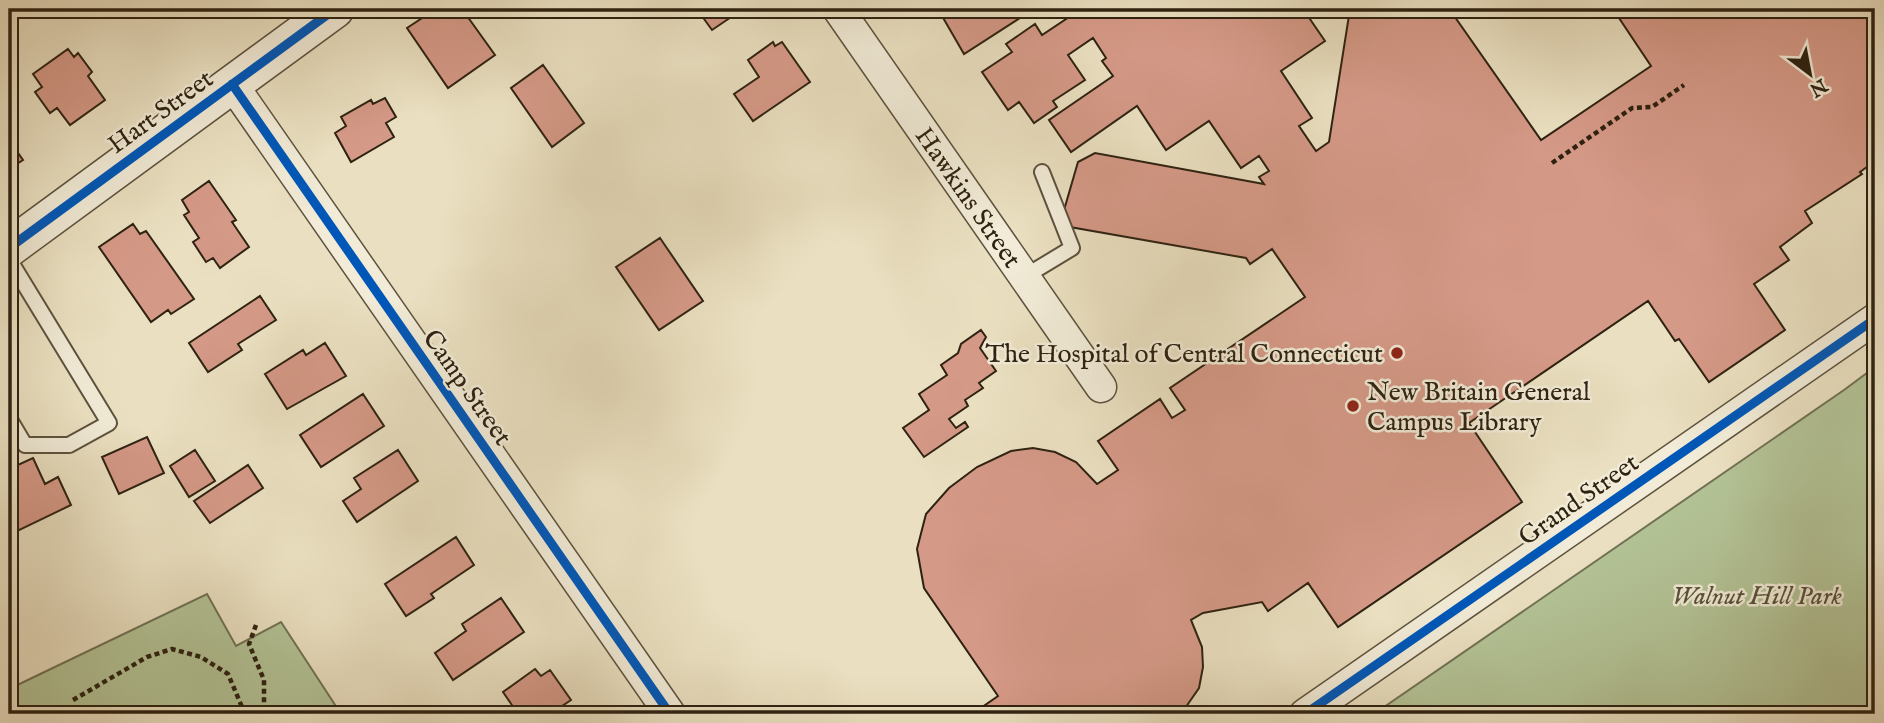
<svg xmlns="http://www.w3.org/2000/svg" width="1884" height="723" font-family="'IM FELL English',serif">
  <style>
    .green { fill: #b3c396; stroke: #707254; stroke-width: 2 }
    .building { fill: #d59987; stroke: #2e2211; stroke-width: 2 }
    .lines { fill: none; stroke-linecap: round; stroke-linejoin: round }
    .service-casing { stroke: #5d523d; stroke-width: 18 }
    .minor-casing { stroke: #5d523d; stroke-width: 33 }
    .tertiary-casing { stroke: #5d523d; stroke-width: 40 }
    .path { stroke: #2e2211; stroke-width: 4.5; stroke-dasharray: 5 3.5; stroke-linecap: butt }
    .service { stroke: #f1ebd7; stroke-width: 14 }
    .minor { stroke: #f1ebd7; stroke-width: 30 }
    .tertiary { stroke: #f1ebd7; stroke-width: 37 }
    .cycleway-casing { stroke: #f1ebd7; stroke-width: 13 }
    .cycleway { stroke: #0057b8; stroke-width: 9 }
    .poi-dot { fill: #8f2418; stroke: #f1ebd7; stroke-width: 2.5 }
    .labels { text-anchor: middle; stroke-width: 5; stroke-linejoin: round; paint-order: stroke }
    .street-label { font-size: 26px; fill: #2e2211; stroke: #f1ebd7 }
    .poi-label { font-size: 26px; fill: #2e2211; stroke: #f1ebd7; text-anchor: end }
    .park-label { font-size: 26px; font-style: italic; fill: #565239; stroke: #f1ebd7 }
  </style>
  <rect width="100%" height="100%" fill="#eae0c1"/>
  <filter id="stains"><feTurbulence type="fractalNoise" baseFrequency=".00286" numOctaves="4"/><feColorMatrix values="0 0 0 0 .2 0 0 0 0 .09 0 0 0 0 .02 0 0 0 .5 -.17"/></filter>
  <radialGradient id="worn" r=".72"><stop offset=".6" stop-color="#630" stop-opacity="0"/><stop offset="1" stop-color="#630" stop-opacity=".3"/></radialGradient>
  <path class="green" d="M 1875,367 L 1875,714 L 1374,714 L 1844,390 Z
    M 207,594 L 236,646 L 281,622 L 341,714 L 16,714 L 9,699 L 9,689 Z"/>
  <path class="building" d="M 436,9 L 462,9 L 495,55 L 448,88 L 407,28 Z
    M 703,9 L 743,9 L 712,30 L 699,12 Z
    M 938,9 L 1034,9 L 964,54 Z
    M 1067,9 L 1303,9 L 1325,41 L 1281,71 L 1312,118 L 1299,126 L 1316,151 L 1329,142 L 1350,9 L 1450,10 L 1541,140 L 1651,66 L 1617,15 L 1626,9 L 1875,9 L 1875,161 L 1860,172 L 1862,174 L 1805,211 L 1812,223 L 1780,247 L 1789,260 L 1754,284 L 1785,330 L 1709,382 L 1679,339 L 1675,341 L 1648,301 L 1469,423 L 1522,502 L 1338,627 L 1308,583 L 1268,611 L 1262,602 L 1203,613 L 1191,620 L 1202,647 L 1203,667 L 1199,688 L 1181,714 L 981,714 L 978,710 L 998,696 L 924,588 L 917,549 L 926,514 L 949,488 L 977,467 L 1011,451 L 1033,448 L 1055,452 L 1076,462 L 1097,484 L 1118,470 L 1098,441 L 1160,399 L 1172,418 L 1185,410 L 1170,388 L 1305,297 L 1272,249 L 1250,264 L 1246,258 L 1070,227 L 1062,217 L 1078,162 L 1095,153 L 1264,184 L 1259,177 L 1269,171 L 1259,156 L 1241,168 L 1209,121 L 1166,150 L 1137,106 L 1071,152 L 1049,120 L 1113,76 L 1102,61 L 1106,58 L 1093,38 L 1068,55 L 1085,80 L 1053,101 L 1057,107 L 1034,123 L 1019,102 L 1008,110 L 982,72 L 1012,52 L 1006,44 L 1035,24 L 1042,35 L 1072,15 Z
    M 773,42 L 775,46 L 782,42 L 810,82 L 753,121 L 734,94 L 759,77 L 748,60 Z
    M 68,49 L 74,57 L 78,53 L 92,72 L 88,76 L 105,100 L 70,125 L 57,108 L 50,113 L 35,92 L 42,87 L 33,74 Z
    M 543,65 L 584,123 L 552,147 L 511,88 Z
    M 385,98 L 396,117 L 386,123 L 394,137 L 351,162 L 335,133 L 346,126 L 341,117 L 371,100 L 373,104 Z
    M 9,140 L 23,160 L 9,169 Z
    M 209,181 L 236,220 L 232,222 L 249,247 L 220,268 L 213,258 L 206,262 L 193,242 L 199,238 L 184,215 L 189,212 L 182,200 Z
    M 133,224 L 140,234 L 146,231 L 194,299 L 171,314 L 168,310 L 151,322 L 99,247 Z
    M 660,238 L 703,301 L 659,330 L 616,267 Z
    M 260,296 L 276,320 L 238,344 L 242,350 L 208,372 L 189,343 Z
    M 981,330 L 986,337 L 980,348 L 996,371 L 979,383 L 983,388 L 965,400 L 968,406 L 949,419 L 956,428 L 965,422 L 968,427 L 924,457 L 903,428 L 929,410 L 919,394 L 947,375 L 941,365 L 958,353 L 961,344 Z
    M 325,343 L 346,376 L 287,409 L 265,374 L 303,350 L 306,355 Z
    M 363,394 L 384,426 L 321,467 L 300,435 Z
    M 147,437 L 164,473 L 119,494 L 102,457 Z
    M 195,450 L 215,481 L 189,497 L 170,466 Z
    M 398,450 L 418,481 L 357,522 L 343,501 L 361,489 L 354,478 Z
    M 33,458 L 45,484 L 58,477 L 71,505 L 9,535 L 9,469 Z
    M 248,465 L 263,488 L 210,523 L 194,501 Z
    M 456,537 L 474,565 L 431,594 L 434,598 L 406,616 L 385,584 Z
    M 501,598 L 524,632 L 453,680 L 435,653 L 466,631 L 462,624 Z
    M 535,669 L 541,676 L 550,670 L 571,700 L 550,714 L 518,714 L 503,692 Z"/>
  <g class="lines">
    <g class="service-casing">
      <path id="service" d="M 9,259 L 109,423 L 69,445 L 25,445 L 9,418
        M 1024,277 L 1072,248 L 1042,172"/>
    </g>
    <g class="minor-casing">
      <g id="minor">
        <path id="s1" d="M 838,9 L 1101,387"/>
        <path d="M 232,84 L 670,714"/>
        <path d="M 1305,714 L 1875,319"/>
      </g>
    </g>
    <g class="tertiary-casing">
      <path id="tertiary" d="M 9,248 L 335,9"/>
    </g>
    <path class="path" d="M 1552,163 L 1632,108 L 1652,107 L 1684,85
      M 256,625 L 249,644 L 264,680 L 264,714
      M 73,700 L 147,657 L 172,649 L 201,657 L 228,674 L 245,714"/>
    <use href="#service" class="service"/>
    <use href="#minor" class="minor"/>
    <use href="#tertiary" class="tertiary"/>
    <g class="cycleway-casing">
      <path id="cycleway" d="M 232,84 L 670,714
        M 9,248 L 335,9
        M 1305,714 L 1875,319"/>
    </g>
    <use href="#cycleway" class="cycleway"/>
  </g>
  <g class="poi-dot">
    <circle cx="1397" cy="353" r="7"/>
    <circle cx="1353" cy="406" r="7"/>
  </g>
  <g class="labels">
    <g class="street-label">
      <text transform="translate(160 111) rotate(-36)" y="9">Hart Street</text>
      <text dy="9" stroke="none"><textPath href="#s1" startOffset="229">Hawkins Street</textPath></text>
      <text transform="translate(468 387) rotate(55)" y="9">Camp Street</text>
      <text transform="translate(1578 499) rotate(-35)" y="9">Grand Street</text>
    </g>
    <g class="poi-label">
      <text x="1383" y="362">The Hospital of Central Connecticut</text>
      <text x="1367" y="400" text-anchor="start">New Britain General<tspan x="1367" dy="30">Campus Library</tspan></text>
    </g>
    <g class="park-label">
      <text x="1757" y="604">Walnut Hill Park</text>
    </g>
  </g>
  <rect width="1884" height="723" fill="none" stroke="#eae0c1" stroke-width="35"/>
  <rect x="10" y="10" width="1863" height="702" fill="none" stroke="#2e2211" stroke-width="3.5"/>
  <rect x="18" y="18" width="1849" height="688" fill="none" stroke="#2e2211" stroke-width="2"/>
  <g transform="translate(1810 74) rotate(148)" stroke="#f1ebd7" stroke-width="5" paint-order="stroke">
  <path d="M0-5L12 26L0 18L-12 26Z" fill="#2e2211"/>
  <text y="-10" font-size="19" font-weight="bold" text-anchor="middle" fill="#2e2211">N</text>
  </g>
  <rect width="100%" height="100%" filter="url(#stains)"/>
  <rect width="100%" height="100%" fill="url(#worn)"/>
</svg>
